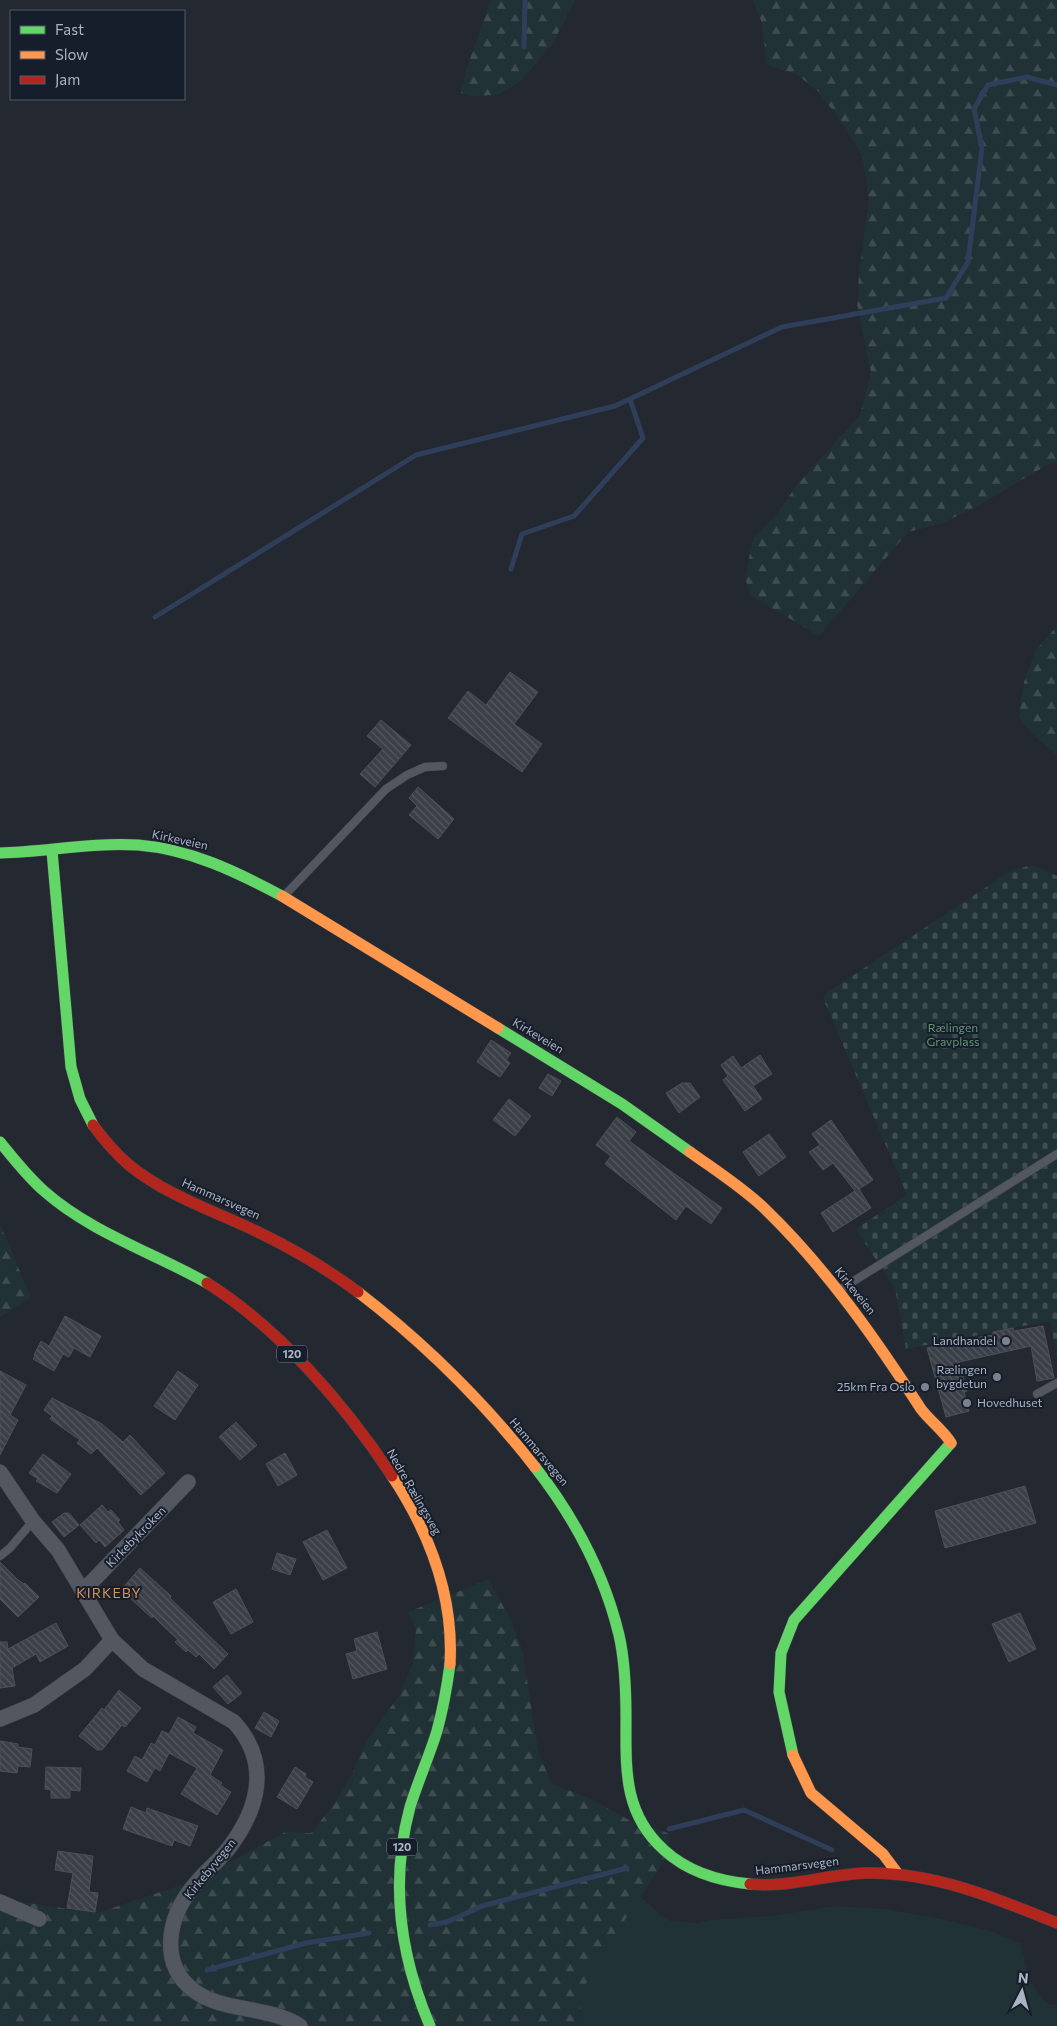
<svg xmlns="http://www.w3.org/2000/svg" width="1057" height="2026" font-family="Commissioner,sans-serif">
  <style>
    .green { fill: #213236 }
    .forest { fill: url(#forest-firs) }
    .cemetery { fill: url(#cemetery-stones) }
    .lines { fill: none; stroke-linecap: round; stroke-linejoin: round }
    .stream { stroke: #2f3f5a; stroke-width: 5 }
    .building { fill: url(#building-back-hatch); stroke: #4b5059 }
    .lane-casing { stroke: #404349; stroke-width: 9 }
    .street-casing { stroke: #404349; stroke-width: 16 }
    .fast-casing { stroke: #404349; stroke-width: 12 }
    .slow-casing { stroke: #404349; stroke-width: 12 }
    .jam-casing { stroke: #404349; stroke-width: 12 }
    .lane { stroke: #525760; stroke-width: 8 }
    .street { stroke: #525760; stroke-width: 15 }
    .fast { stroke: #63d668; stroke-width: 11 }
    .slow { stroke: #ff974d; stroke-width: 11 }
    .jam { stroke: #b3261e; stroke-width: 11 }
    .poi-dot { fill: #7c8290; stroke: #171e2b; stroke-width: 2 }
    .labels { text-anchor: middle; stroke-width: 4; stroke-linejoin: round; paint-order: stroke }
    .shield { fill: #171e2b; stroke: #7f8696; stroke-width: 1 }
    .shield-label { font-size: 11px; font-weight: bold; fill: #abb3c4 }
    .street-label { font-size: 12px; fill: #abb3c4; stroke: #171e2b }
    .park-label { font-size: 12px; fill: #629571; stroke: #171e2b }
    .poi-label { font-size: 12px; fill: #abb3c4; stroke: #171e2b; text-anchor: end }
    .neighbourhood-label { font-size: 14px; letter-spacing: 1px; fill: #d79353; stroke: #171e2b }
  </style>
  <defs>
    <pattern id="forest-firs" width="22" height="20" patternUnits="userSpaceOnUse" patternTransform="scale(1.25)"><rect width="22" height="20" fill="#213236"/><path d="M5 1l3.5 6h-7zM16 11l3.5 6h-7z" fill="#3f4d51"/></pattern>
    <pattern id="cemetery-stones" width="16" height="16" patternUnits="userSpaceOnUse" patternTransform="scale(1.25)"><rect width="16" height="16" fill="#213236"/><path d="M2 7V4a2 2 0 0 1 4 0v3zM10 15v-3a2 2 0 0 1 4 0v3z" fill="#3f4d51"/></pattern>
    <pattern id="building-back-hatch" width="6" height="6" patternUnits="userSpaceOnUse" patternTransform="scale(1.25)"><rect width="6" height="6" fill="#3b3f47"/><path d="M-1 5l2 2M0 0l6 6M5-1l2 2" fill="none" stroke="#555860"/></pattern>
  </defs>
  <rect width="100%" height="100%" fill="#242830"/>
  <path class="green" d="M 640,1896 L 664,1918 L 672,1921 L 697,1923 L 710,1920 L 772,1916 L 835,1906 L 885,1909 L 946,1920 L 991,1931 L 1021,1944 L 1028,1979 L 1046,2003 L 1051,2005 L 1057,2004 L 1057,2026 L 579,2026 L 581,1999 L 590,1972 Z"/>
  <path class="forest" d="M 491,0 L 575,0 L 553,43 L 522,80 L 497,95 L 469,96 L 461,93 L 467,67 Z
    M 753,0 L 1057,0 L 1057,462 L 1049,464 L 974,508 L 940,524 L 908,532 L 819,636 L 750,595 L 745,577 L 753,539 L 777,514 L 796,486 L 860,415 L 871,372 L 857,304 L 859,273 L 869,200 L 862,155 L 842,123 L 819,92 L 796,74 L 767,65 L 762,23 Z
    M 1057,626 L 1057,755 L 1030,732 L 1019,717 L 1024,682 L 1036,650 Z
    M 0,1224 L 31,1298 L 0,1317 Z
    M 489,1579 L 512,1623 L 523,1653 L 538,1751 L 552,1784 L 591,1799 L 627,1819 L 668,1833 L 671,1851 L 590,1972 L 581,1999 L 579,2026 L 0,2026 L 0,1899 L 97,1913 L 200,1879 L 285,1832 L 311,1833 L 335,1803 L 352,1774 L 367,1740 L 399,1696 L 413,1664 L 416,1629 L 408,1612 Z"/>
  <path class="cemetery" d="M 1033,865 L 1057,876 L 1057,1356 L 1050,1321 L 906,1349 L 895,1289 L 856,1229 L 907,1195 L 823,998 L 825,994 L 1012,870 Z"/>
  <g class="lines">
    <path class="stream" d="M 524,47 L 525,0
      M 511,569 L 522,534 L 574,516 L 643,438 L 630,399
      M 155,617 L 416,455 L 615,406 L 782,327 L 946,298 L 968,262 L 982,148 L 974,109 L 988,85 L 1027,77 L 1057,85
      M 669,1829 L 744,1810 L 832,1850
      M 430,1925 L 447,1922 L 482,1906 L 627,1868
      M 207,1970 L 306,1943 L 369,1933"/>
  </g>
  <path class="building" d="M 510,672 L 538,692 L 514,724 L 542,744 L 522,772 L 448,718 L 468,691 L 486,705 Z
    M 381,720 L 411,745 L 375,787 L 360,774 L 383,749 L 367,736 Z
    M 418,787 L 454,819 L 438,839 L 409,815 L 417,806 L 409,798 Z
    M 491,1040 L 511,1053 L 506,1060 L 510,1063 L 500,1077 L 477,1062 Z
    M 760,1055 L 772,1074 L 753,1086 L 762,1099 L 745,1111 L 723,1080 L 728,1076 L 721,1065 L 733,1056 L 741,1068 Z
    M 548,1074 L 561,1081 L 552,1096 L 539,1088 Z
    M 682,1083 L 690,1083 L 700,1097 L 679,1113 L 666,1093 Z
    M 509,1099 L 531,1116 L 515,1136 L 493,1120 Z
    M 617,1117 L 636,1132 L 629,1141 L 722,1208 L 711,1224 L 686,1206 L 676,1220 L 605,1164 L 611,1156 L 596,1145 Z
    M 831,1120 L 873,1180 L 859,1189 L 871,1208 L 833,1232 L 821,1213 L 855,1191 L 833,1163 L 823,1170 L 809,1152 L 820,1145 L 812,1134 Z
    M 769,1134 L 786,1157 L 759,1176 L 743,1152 Z
    M 65,1316 L 101,1336 L 90,1357 L 74,1348 L 69,1357 L 63,1354 L 54,1371 L 33,1359 L 35,1356 L 34,1355 L 41,1341 L 49,1346 Z
    M 1043,1326 L 1054,1378 L 1037,1381 L 1031,1346 L 959,1362 L 967,1391 L 964,1392 L 969,1411 L 946,1417 L 927,1348 L 942,1344 L 993,1335 L 993,1332 L 1013,1328 L 1014,1331 Z
    M 0,1371 L 26,1385 L 10,1415 L 18,1420 L 0,1455 Z
    M 178,1371 L 198,1385 L 175,1420 L 154,1406 Z
    M 52,1398 L 102,1424 L 123,1442 L 130,1435 L 165,1473 L 141,1495 L 97,1448 L 91,1454 L 77,1443 L 80,1440 L 50,1419 L 52,1416 L 44,1410 Z
    M 236,1422 L 257,1445 L 240,1460 L 219,1437 Z
    M 285,1453 L 297,1475 L 278,1486 L 266,1464 Z
    M 43,1454 L 71,1474 L 57,1493 L 36,1481 L 38,1479 L 29,1473 Z
    M 1025,1486 L 1036,1523 L 945,1548 L 935,1511 Z
    M 102,1505 L 108,1512 L 111,1510 L 120,1520 L 118,1522 L 124,1530 L 105,1547 L 99,1540 L 96,1543 L 80,1525 Z
    M 64,1513 L 69,1513 L 79,1525 L 64,1537 L 52,1522 Z
    M 327,1530 L 347,1568 L 323,1580 L 303,1542 Z
    M 277,1553 L 296,1559 L 290,1575 L 272,1569 Z
    M 0,1562 L 17,1579 L 24,1584 L 25,1583 L 39,1597 L 18,1617 L 0,1599 Z
    M 140,1568 L 171,1596 L 170,1598 L 228,1654 L 214,1669 L 199,1654 L 196,1657 L 188,1650 L 186,1652 L 175,1642 L 178,1640 L 153,1616 L 152,1618 L 121,1590 Z
    M 236,1589 L 253,1622 L 231,1634 L 213,1602 Z
    M 1020,1613 L 1036,1649 L 1009,1662 L 992,1624 Z
    M 56,1623 L 68,1646 L 40,1662 L 36,1654 L 12,1668 L 15,1686 L 0,1688 L 0,1642 L 7,1642 L 8,1649 Z
    M 377,1632 L 387,1669 L 353,1679 L 346,1654 L 357,1651 L 354,1639 Z
    M 227,1675 L 242,1693 L 228,1704 L 213,1687 Z
    M 119,1690 L 141,1708 L 125,1727 L 122,1725 L 102,1750 L 97,1750 L 79,1736 L 102,1708 L 104,1710 Z
    M 264,1712 L 279,1721 L 271,1737 L 255,1728 Z
    M 178,1717 L 196,1727 L 193,1733 L 223,1750 L 210,1775 L 222,1783 L 220,1785 L 231,1792 L 217,1815 L 181,1794 L 197,1768 L 169,1753 L 160,1771 L 155,1768 L 147,1782 L 127,1771 L 135,1756 L 142,1760 L 151,1743 L 155,1745 L 162,1731 L 169,1734 Z
    M 0,1741 L 18,1744 L 18,1747 L 32,1749 L 30,1767 L 18,1766 L 17,1773 L 0,1771 Z
    M 46,1767 L 81,1768 L 80,1791 L 70,1790 L 70,1798 L 51,1798 L 51,1790 L 45,1789 Z
    M 295,1767 L 306,1774 L 305,1777 L 313,1782 L 297,1809 L 277,1797 Z
    M 131,1807 L 146,1813 L 147,1808 L 198,1826 L 190,1846 L 174,1840 L 172,1846 L 123,1829 Z
    M 58,1851 L 93,1856 L 89,1892 L 98,1893 L 95,1912 L 67,1908 L 73,1873 L 55,1870 Z"/>
  <g class="lines">
    <g class="lane-casing">
      <path id="lane" d="M 284,896 L 386,789 L 407,775 L 425,767 L 443,766
        M 841,1289 L 1057,1154
        M 1037,1394 L 1057,1383
        M 0,1556 L 10,1548 L 33,1521"/>
    </g>
    <g class="street-casing">
      <path id="street" d="M 0,1472 L 33,1521 L 58,1550 L 112,1640 L 143,1669 L 234,1722 C 271,1763 259,1809 228,1849 C 217,1863 202,1874 192,1888 C 168,1918 159,1963 193,1990 C 223,2013 267,2005 300,2026
        M 83,1591 L 188,1482
        M 0,1719 L 34,1705 L 85,1669 L 112,1640
        M 0,1902 L 39,1919"/>
    </g>
    <g class="fast-casing">
      <path id="fast" d="M 52,851 L 71,1067 L 80,1099 L 93,1125
        M 0,853 C 46,852 92,842 138,845 C 190,849 237,872 282,896
        M 498,1028 L 622,1104 L 690,1152
        M 0,1142 C 14,1159 27,1176 44,1191 C 90,1232 154,1253 207,1283
        M 535,1467 C 574,1517 604,1573 619,1635 C 625,1661 626,1690 626,1718 C 626,1769 623,1813 664,1850 C 688,1872 718,1881 750,1884
        M 793,1755 L 779,1692 L 781,1653 L 794,1620 L 951,1443
        M 430,2026 C 400,1956 390,1881 410,1807 C 418,1781 429,1757 437,1731 C 443,1709 447,1687 450,1664"/>
    </g>
    <g class="slow-casing">
      <path id="slow" d="M 282,896 L 498,1028
        M 690,1152 C 715,1170 742,1187 765,1209 C 826,1268 875,1338 921,1409 C 930,1421 944,1431 951,1443
        M 358,1292 C 423,1342 484,1402 535,1467
        M 392,1476 C 429,1532 454,1596 450,1664
        M 793,1755 L 811,1793 L 883,1854 L 898,1874"/>
    </g>
    <g class="jam-casing">
      <path id="jam" d="M 93,1125 C 104,1140 115,1153 129,1165 C 167,1196 217,1212 260,1233 C 295,1250 327,1269 358,1292
        M 207,1283 C 279,1328 346,1406 392,1476
        M 750,1884 C 789,1888 828,1874 867,1873 C 934,1872 996,1898 1057,1923"/>
    </g>
    <use href="#lane" class="lane"/>
    <use href="#street" class="street"/>
    <use href="#fast" class="fast"/>
    <use href="#slow" class="slow"/>
    <use href="#jam" class="jam"/>
  </g>
  <g class="poi-dot">
    <circle cx="1006" cy="1341" r="5"/>
    <circle cx="997" cy="1377" r="5"/>
    <circle cx="925" cy="1387" r="5"/>
    <circle cx="967" cy="1403" r="5"/>
  </g>
  <g class="labels">
    <g class="shield">
      <rect x="277" y="1345.5" width="30" height="17" rx="4"/>
      <rect x="387" y="1838.5" width="30" height="17" rx="4"/>
    </g>
    <g class="shield-label">
      <text x="292" y="1358">120</text>
      <text x="402" y="1851">120</text>
    </g>
    <g class="street-label">
      <text transform="translate(180 840) rotate(12)" y="4">Kirkeveien</text>
      <text transform="translate(538 1036) rotate(31)" y="4">Kirkeveien</text>
      <text transform="translate(221 1199) rotate(24)" y="4">Hammarsvegen</text>
      <text transform="translate(855 1291) rotate(51)" y="4">Kirkeveien</text>
      <text transform="translate(539 1452) rotate(50)" y="4">Hammarsvegen</text>
      <text transform="translate(414 1492) rotate(60)" y="4">Nedre Rælingsveg</text>
      <text transform="translate(136 1537) rotate(-46)" y="4">Kirkebykroken</text>
      <text transform="translate(797 1866) rotate(-7)" y="4">Hammarsvegen</text>
      <text transform="translate(210 1869) rotate(-51)" y="4">Kirkebyvegen</text>
    </g>
    <g class="park-label">
      <text x="953" y="1032">Rælingen<tspan x="953" dy="14">Gravplass</tspan></text>
    </g>
    <g class="poi-label">
      <text x="996" y="1345">Landhandel</text>
      <text x="987" y="1374">Rælingen<tspan x="987" dy="14">bygdetun</tspan></text>
      <text x="915" y="1391">25km Fra Oslo</text>
      <text x="977" y="1407" text-anchor="start">Hovedhuset</text>
    </g>
    <g class="neighbourhood-label">
      <text x="109" y="1598">KIRKEBY</text>
    </g>
  </g>
  <rect x="10" y="10" width="175" height="90" fill="#171e2b" stroke="#525a68"/>
  <rect x="20" y="26" width="25" height="8" fill="#63d668" stroke="#525a68"/>
  <text x="55" y="35" font-size="15" fill="#abb3c4">Fast</text>
  <rect x="20" y="51" width="25" height="8" fill="#ff974d" stroke="#525a68"/>
  <text x="55" y="60" font-size="15" fill="#abb3c4">Slow</text>
  <rect x="20" y="76" width="25" height="8" fill="#b3261e" stroke="#525a68"/>
  <text x="55" y="85" font-size="15" fill="#abb3c4">Jam</text>
  <g transform="translate(1022 1991) rotate(6)" stroke="#171e2b" stroke-width="4" paint-order="stroke">
  <path d="M0-4L9 19L0 12L-9 19Z" fill="#abb3c4"/>
  <text y="-8" font-size="14" font-weight="bold" text-anchor="middle" fill="#abb3c4">N</text>
  </g>
</svg>
